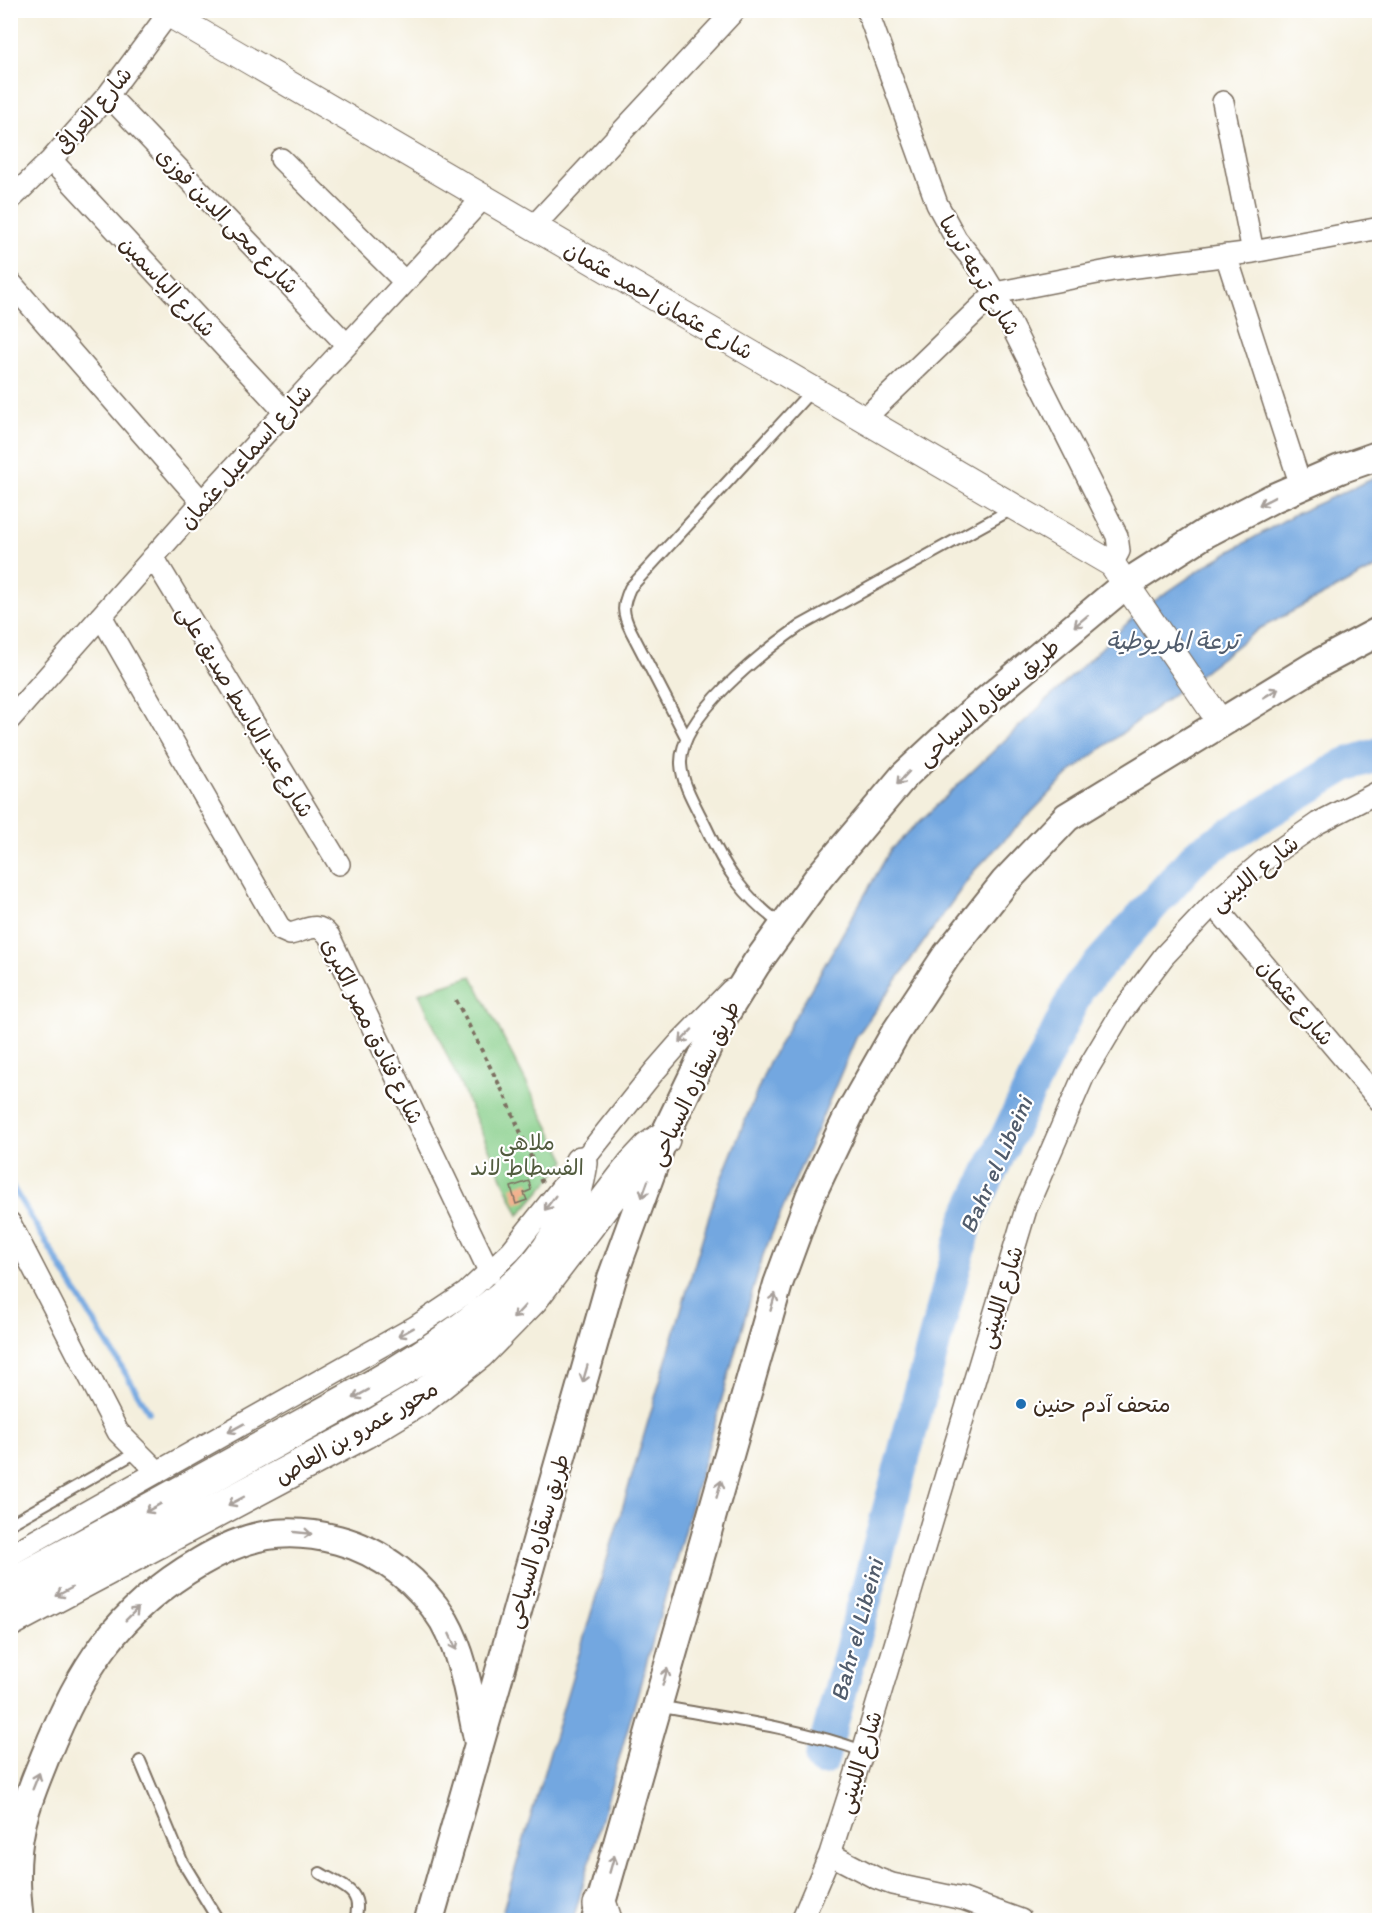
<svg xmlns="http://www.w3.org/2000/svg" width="1390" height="1931" font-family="Itim,'Playpen Sans Arabic',sans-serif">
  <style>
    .green { fill: #88cf8b; stroke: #627c54; stroke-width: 1.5 }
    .water { fill: #73a7e0; stroke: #57687f; stroke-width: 1.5 }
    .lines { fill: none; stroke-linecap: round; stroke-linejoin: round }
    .stream { stroke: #73a7e0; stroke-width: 6 }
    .river { stroke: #73a7e0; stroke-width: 34 }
    .building { fill: #f2ad89 }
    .service-casing { stroke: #7c6f61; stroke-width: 14 }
    .minor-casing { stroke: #7c6f61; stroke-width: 24 }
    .tertiary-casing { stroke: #7c6f61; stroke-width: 28 }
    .secondary-casing { stroke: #7c6f61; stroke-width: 32 }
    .primary-casing { stroke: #7c6f61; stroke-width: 36 }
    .motorway-casing { stroke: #7c6f61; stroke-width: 36 }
    .path { stroke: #7c6f61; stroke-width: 4; stroke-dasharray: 4.5 4.5; stroke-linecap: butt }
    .service { stroke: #fff; stroke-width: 10 }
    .minor { stroke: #fff; stroke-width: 21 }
    .tertiary { stroke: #fff; stroke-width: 26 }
    .secondary { stroke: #fff; stroke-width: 28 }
    .primary { stroke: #fff; stroke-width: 33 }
    .motorway { stroke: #fff; stroke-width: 33 }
    .oneway { stroke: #a79f9a }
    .poi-dot { fill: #1f6fb2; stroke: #fff; stroke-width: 2 }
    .labels { text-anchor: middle; stroke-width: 4.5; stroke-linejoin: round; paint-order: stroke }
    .street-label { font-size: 22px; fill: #3b2a1e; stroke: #fff }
    .park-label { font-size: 22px; fill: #525c3f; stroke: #fff }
    .poi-label { font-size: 22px; fill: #3b2a1e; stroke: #fff; text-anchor: start }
    .water-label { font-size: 24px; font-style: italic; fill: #515c6c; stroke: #fff }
  </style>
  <rect width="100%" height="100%" fill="#fff"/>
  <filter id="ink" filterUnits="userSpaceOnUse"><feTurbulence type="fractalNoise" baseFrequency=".0167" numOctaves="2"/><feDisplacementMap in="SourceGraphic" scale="12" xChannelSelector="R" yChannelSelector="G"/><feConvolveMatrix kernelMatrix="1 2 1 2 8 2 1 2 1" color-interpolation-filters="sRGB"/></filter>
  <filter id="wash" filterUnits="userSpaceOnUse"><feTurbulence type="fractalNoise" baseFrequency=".008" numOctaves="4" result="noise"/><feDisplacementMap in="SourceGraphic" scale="24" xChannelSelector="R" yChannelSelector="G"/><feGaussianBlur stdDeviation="1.35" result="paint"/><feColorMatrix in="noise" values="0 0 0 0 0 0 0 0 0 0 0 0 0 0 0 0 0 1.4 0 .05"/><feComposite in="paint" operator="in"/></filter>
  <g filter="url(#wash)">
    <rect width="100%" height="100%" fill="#f4efdd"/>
    <path class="green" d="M 472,976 L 566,1161 L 519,1215 L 419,993 Z"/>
    <path class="water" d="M 1379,476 L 1379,566 L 1259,629 L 1071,772 L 974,871 L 857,1036 L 763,1255 L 573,1920 L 500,1920 L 717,1189 L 769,1062 L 891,849 L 1141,610 L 1210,563 L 1293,515 Z"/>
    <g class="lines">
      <path class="stream" d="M 10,1183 L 149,1412"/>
      <path class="river" d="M 822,1759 L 967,1220 L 1079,987 L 1198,854 L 1345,765 L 1380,754"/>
    </g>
    <g id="blocks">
      <path class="building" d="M 529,1181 L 531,1190 L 524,1193 L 527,1200 L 516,1204 L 511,1187 Z"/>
    </g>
  </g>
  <g filter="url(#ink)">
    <use href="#blocks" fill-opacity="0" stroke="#7c6f61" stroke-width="1.5"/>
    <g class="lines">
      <g class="service-casing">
        <path id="service" d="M 686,737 L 631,631 C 622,613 622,606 630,588 L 812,390
          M 783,926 C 744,897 726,871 706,827 C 697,808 682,785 681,764 C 679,716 764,651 800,626 L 1012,509
          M 10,1524 L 137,1452
          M 657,1706 C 723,1718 801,1728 863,1751
          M 140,1761 L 182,1861 L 218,1920
          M 320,1873 C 343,1887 364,1890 355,1920"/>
      </g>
      <g class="minor-casing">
        <path id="minor" d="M 867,10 L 937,204 L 956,239 L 981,270 L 995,293 L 1117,536 L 1119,551 L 1112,564
          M 108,95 L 347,345
          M 1223,102 L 1253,252
          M 281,159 L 405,282
          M 51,160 L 285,412
          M 10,200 L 51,160 L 108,95 L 171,10
          M 533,227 L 735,10
          M 1226,255 L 1301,486
          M 10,282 L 202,502
          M 864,419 L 995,293 L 1113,270 L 1253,252 L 1380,228
          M 153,557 L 339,864
          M 101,616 L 281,930 L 290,934 C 305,931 317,920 329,936 L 490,1273
          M 10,719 L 202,502 L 483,198
          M 1213,904 L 1380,1101
          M 10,1223 L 118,1432 L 158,1472
          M 10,1555 L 415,1327 L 466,1293 L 511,1251 L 653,1073 L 681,1041 L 731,990
          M 830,1854 L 876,1878 L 892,1884 L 963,1899 L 1021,1920
          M 802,1920 L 830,1854 L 863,1751 L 1026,1209 L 1084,1075 L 1121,1013 L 1164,956 L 1213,904 L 1263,861 L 1318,823 L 1380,791"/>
      </g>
      <g class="tertiary-casing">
        <path id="tertiary" d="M 162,10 L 1112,564 L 1221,723"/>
      </g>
      <g class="secondary-casing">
        <path id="secondary" d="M 19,1920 C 15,1889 14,1857 21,1826 C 26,1802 36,1780 45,1757 C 80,1670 116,1611 200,1562 C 247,1534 284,1526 338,1540 C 381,1551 421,1583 444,1621 C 465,1658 470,1702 479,1743
          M 429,1920 L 612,1278 L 663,1139 L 717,1027 L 756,964 L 819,877 L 904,776 L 968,716 L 1126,584 L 1204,534 L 1271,499 L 1340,469 L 1380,455
          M 596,1920 L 778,1284 L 810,1197 L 850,1113 L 896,1032 L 947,955 L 1005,882 L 1067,817 L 1316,665 L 1380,631"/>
      </g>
      <g class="primary-casing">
        <path id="primary" d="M 10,1620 L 364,1432 L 422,1397 L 479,1352 L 531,1299 L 634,1165 L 649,1149 L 663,1139"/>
      </g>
      <g class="motorway-casing">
        <path id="motorway" d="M 10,1585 C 99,1539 186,1490 273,1442 C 345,1402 418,1365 482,1314 C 498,1301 516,1287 530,1272 C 559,1242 575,1204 581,1163
          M 600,1905 L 605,1920"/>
      </g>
      <path class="path" d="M 456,1000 L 506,1098 L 542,1183"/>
      <use href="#service" class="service"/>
      <use href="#minor" class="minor"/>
      <use href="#tertiary" class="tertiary"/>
      <use href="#secondary" class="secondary"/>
      <use href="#primary" class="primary"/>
      <use href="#motorway" class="motorway"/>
    </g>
    <defs><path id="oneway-shaft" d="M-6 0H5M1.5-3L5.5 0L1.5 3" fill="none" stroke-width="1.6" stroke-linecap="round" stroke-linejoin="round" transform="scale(1.5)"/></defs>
    <g class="oneway">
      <use href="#oneway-shaft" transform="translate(1267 501) rotate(153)"/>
      <use href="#oneway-shaft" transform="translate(1081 621) rotate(140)"/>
      <use href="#oneway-shaft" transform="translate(1271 693) rotate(-31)"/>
      <use href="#oneway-shaft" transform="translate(903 778) rotate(133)"/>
      <use href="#oneway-shaft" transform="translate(686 1036) rotate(133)"/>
      <use href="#oneway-shaft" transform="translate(645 1189) rotate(110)"/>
      <use href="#oneway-shaft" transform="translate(550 1203) rotate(127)"/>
      <use href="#oneway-shaft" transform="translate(773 1302) rotate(-74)"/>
      <use href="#oneway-shaft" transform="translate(519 1312) rotate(133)"/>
      <use href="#oneway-shaft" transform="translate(406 1332) rotate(151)"/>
      <use href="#oneway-shaft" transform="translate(585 1374) rotate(106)"/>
      <use href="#oneway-shaft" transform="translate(361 1394) rotate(151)"/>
      <use href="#oneway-shaft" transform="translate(236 1428) rotate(151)"/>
      <use href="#oneway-shaft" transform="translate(719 1489) rotate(-74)"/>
      <use href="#oneway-shaft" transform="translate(236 1501) rotate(152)"/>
      <use href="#oneway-shaft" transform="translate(153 1508) rotate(151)"/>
      <use href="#oneway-shaft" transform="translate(303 1533) rotate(6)"/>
      <use href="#oneway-shaft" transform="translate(64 1592) rotate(152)"/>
      <use href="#oneway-shaft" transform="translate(132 1614) rotate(-45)"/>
      <use href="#oneway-shaft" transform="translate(453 1642) rotate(66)"/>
      <use href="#oneway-shaft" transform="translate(665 1677) rotate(-74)"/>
      <use href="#oneway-shaft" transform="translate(36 1781) rotate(-68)"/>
      <use href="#oneway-shaft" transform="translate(612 1864) rotate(-74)"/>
    </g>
  </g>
  <circle class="poi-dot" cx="1021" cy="1404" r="6"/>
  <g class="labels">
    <g class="street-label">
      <text transform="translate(93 110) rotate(-50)" y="8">شارع العراقى</text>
      <text transform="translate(228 220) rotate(46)" y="8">شارع محى الدين فوزى</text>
      <text transform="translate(980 275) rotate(59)" y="8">شارع ترعه ترسا</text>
      <text transform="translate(168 286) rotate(47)" y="8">شارع الياسمين</text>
      <text transform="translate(659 300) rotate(30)" y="8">شارع عثمان احمد عثمان</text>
      <text transform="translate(245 456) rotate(-48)" y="8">شارع اسماعيل عثمان</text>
      <text transform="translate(988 702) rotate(-41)" y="8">طريق سقاره السياحى</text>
      <text transform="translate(246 711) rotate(59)" y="8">شارع عبد الباسط صديق على</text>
      <text transform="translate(1254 873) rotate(-39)" y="8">شارع اللبينى</text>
      <text transform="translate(1296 1002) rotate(50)" y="8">شارع عثمان</text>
      <text transform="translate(373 1031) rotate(64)" y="8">شارع فنادق مصر الكبرى</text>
      <text transform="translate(694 1083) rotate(-64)" y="8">طريق سقاره السياحى</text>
      <text transform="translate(1000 1297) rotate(-73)" y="8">شارع اللبينى</text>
      <text transform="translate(356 1432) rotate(-30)" y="8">محور عمرو بن العاص</text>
      <text transform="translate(537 1541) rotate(-74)" y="8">طريق سقاره السياحى</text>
      <text transform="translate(859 1762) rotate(-73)" y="8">شارع اللبينى</text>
    </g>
    <g class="park-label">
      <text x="527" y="1150">ملاهي<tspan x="527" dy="25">الفسطاط لاند</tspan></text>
    </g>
    <g class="poi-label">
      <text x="1033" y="1412">متحف آدم حنين</text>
    </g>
    <g class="water-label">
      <text x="1172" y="649">ترعة المريوطية</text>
      <text transform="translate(996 1165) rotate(-66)" y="8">Bahr el Libeini</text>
      <text transform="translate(857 1630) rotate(-75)" y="8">Bahr el Libeini</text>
    </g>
  </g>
  <rect width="1390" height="1931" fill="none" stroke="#fff" stroke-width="36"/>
</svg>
